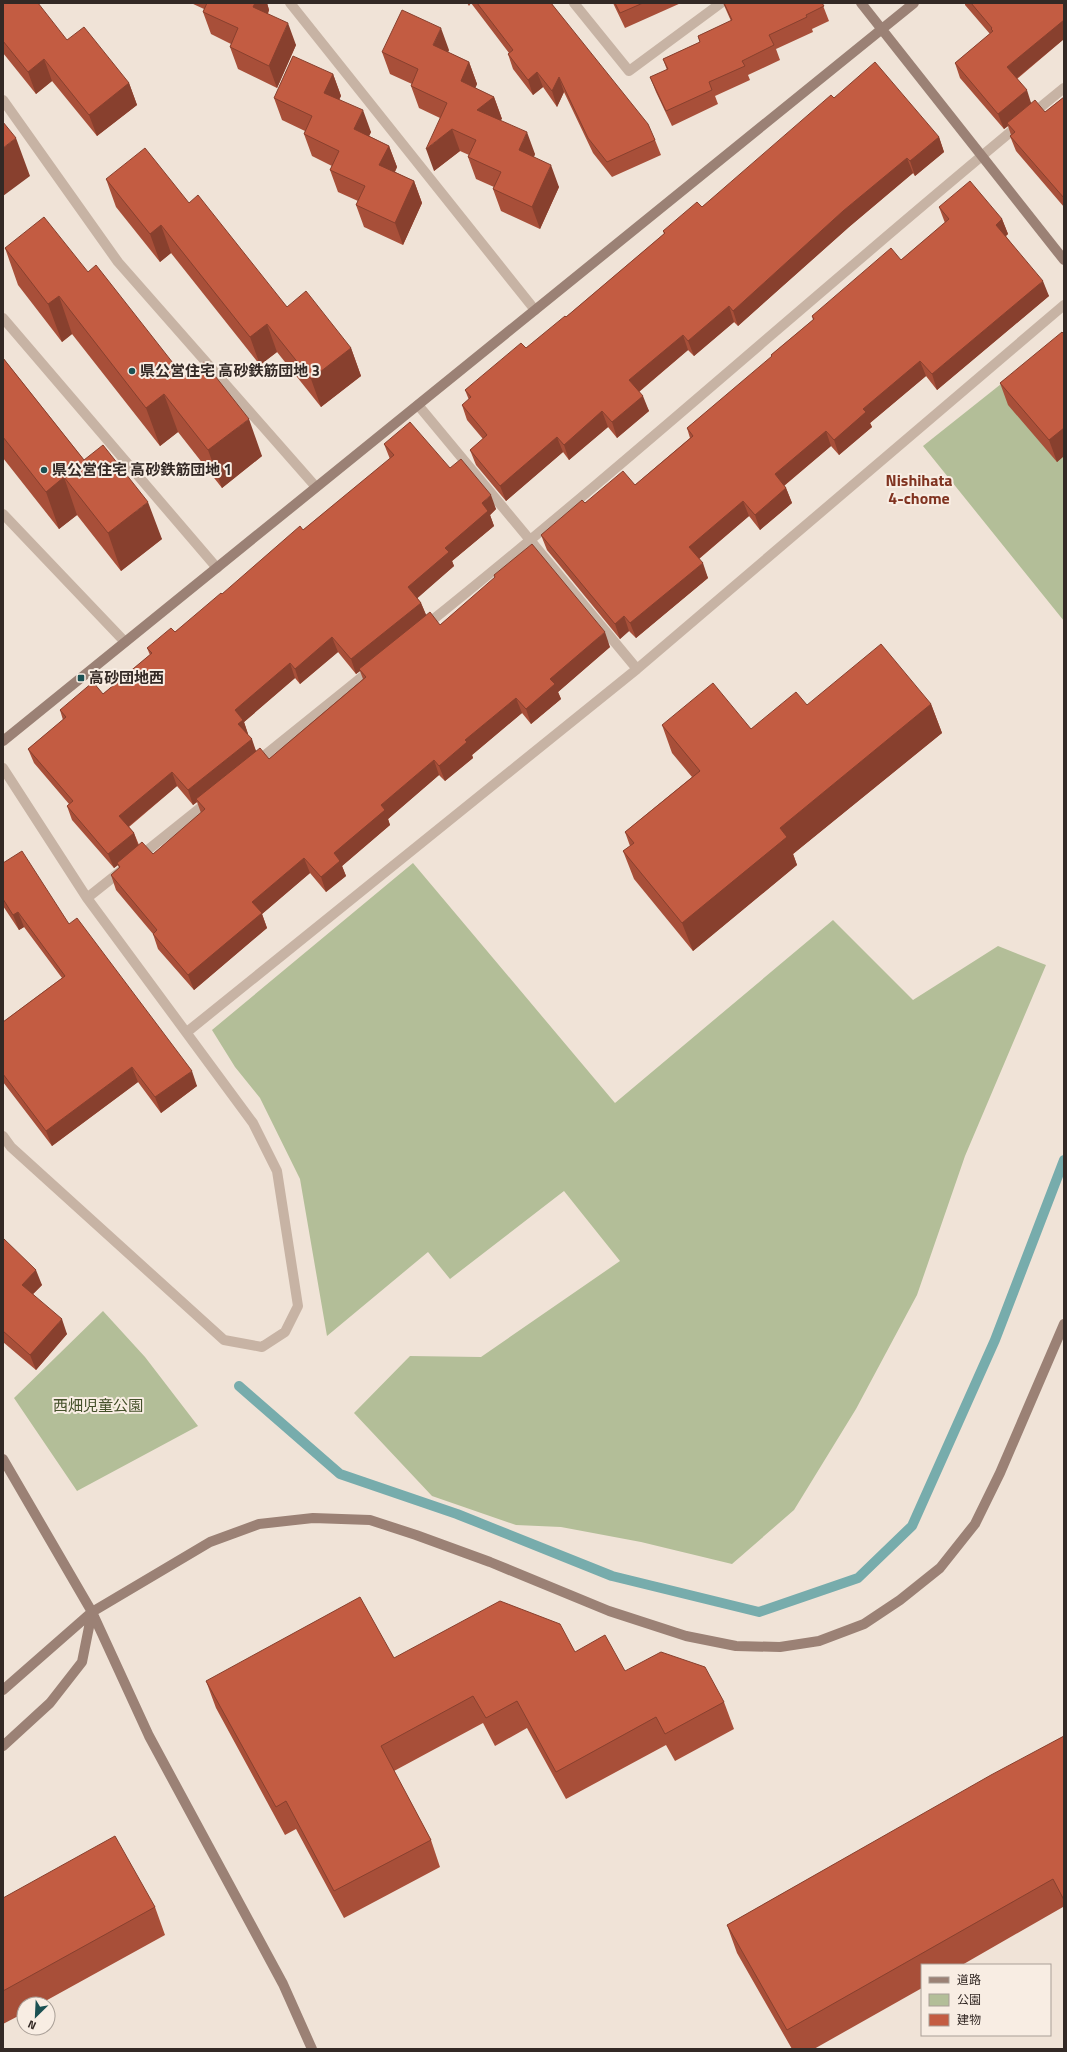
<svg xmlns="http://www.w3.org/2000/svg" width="1067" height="2052" font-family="'Titillium Web','Noto Sans JP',sans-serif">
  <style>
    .green { fill: #b3be98 }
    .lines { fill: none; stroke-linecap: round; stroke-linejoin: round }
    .stream { stroke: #77acac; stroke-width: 10 }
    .street { stroke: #c7b3a4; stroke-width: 10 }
    .secondary { stroke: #9b8175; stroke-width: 10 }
    .wall { fill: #a84f39; fill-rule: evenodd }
    .shaded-wall { fill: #88402e }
    .building { fill: #c35c42; stroke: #88402e }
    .poi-dot { fill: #1c5153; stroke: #f8ede3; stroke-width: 1.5 }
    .labels { text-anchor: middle; stroke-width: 4; stroke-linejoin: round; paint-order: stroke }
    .poi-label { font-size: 15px; font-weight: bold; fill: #332925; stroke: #f8ede3; text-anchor: start }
    .park-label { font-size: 15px; fill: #44502a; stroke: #f8ede3 }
    .neighbourhood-label { font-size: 16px; font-weight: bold; fill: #803320; stroke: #f8ede3 }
  </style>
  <rect width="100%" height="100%" fill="#f0e3d7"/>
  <path class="green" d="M 1064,334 L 1064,621 L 923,446 Z
    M 413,863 L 615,1103 L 833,920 L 913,1000 L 998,946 L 1046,965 L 965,1156 L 917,1295 L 856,1409 L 794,1510 L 732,1564 L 641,1542 L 561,1527 L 516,1525 L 432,1496 L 354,1413 L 410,1356 L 481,1357 L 620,1261 L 564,1191 L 450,1279 L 428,1252 L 327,1336 L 300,1179 L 260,1098 L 235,1067 L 212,1030 Z
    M 103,1311 L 145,1357 L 198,1426 L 77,1491 L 14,1398 Z"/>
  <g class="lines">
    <path class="stream" d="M 239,1386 L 340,1474 L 457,1514 L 612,1576 L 759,1612 L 858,1578 L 912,1526 L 995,1340 L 1064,1160"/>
    <path class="street" d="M 290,3 L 535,310
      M 574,3 L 629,71 L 721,3
      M 3,100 L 118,262 L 316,487
      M 3,318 L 217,568
      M 418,405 L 637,669
      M 3,514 L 125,642
      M 425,626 C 642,452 848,264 1064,88
      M 255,763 L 372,669
      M 3,768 L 87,898 L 253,1123 L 277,1171 L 298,1306 L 285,1332 L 262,1347 L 224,1340 L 11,1147 L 3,1136
      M 139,857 L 209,801
      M 87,898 L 121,871
      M 187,1032 L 637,669 L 1064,305"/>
    <path class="secondary" d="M 861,3 L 1064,260
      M 3,741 L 914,3
      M 3,1459 L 92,1612 L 149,1736 L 283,1984 L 312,2049
      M 3,1690 L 92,1612 L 210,1542 L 259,1524 L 313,1518 L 370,1520 L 416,1535 L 490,1562 L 609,1611 L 686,1636 L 736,1646 L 780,1647 L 819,1641 L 864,1624 L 900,1600 L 940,1568 L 975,1524 L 1000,1473 L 1064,1324
      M 3,1746 L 50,1703 L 82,1662 L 92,1612"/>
  </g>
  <path class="wall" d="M 3,3 L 67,40 L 129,83 L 137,105 L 97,136 L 52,81 L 36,94 L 3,53 Z
    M 191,3 L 267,3 L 269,10 L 268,14 L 296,45 L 277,88 L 238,69 L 230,47 L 231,44 L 211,34 L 203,12 L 204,9 Z
    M 467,3 L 551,3 L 655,140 L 661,155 L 612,177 L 593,153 L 564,92 L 557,107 L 543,87 L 533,95 L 513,69 L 508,54 L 509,53 L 471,3 L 469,6 Z
    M 613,3 L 681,3 L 625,28 Z
    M 723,3 L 822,3 L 829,21 L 812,29 L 813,32 L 776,49 L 780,60 L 748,75 L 750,80 L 715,96 L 718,104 L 672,126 L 656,92 L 650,77 L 667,70 L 663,59 L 700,42 L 698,36 L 731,21 Z
    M 965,3 L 1064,3 L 1064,39 L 1017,79 L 1031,103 L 1045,112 L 1064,97 L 1064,207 L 1016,151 L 1010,136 L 1011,135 L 1008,126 L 1004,129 L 960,78 L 955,63 L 990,34 L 965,5 Z
    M 449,50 L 448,52 L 469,62 L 477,84 L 475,88 L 494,97 L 502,119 L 500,120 L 535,154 L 534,157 L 559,187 L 540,229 L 501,211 L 493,189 L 494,187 L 476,179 L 468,157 L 469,155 L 460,151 L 434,171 L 440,118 L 419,108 L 411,86 L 412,84 L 390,74 L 382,52 Z
    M 333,74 L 341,96 L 339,99 L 371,132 L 369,136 L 389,146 L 397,167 L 395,172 L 414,181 L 422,203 L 403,245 L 364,227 L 356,205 L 358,201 L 338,192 L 330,170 L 332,166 L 312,156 L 304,134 L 305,131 L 282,120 L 274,98 Z
    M 834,98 L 939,137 L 944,152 L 915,176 L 913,173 L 849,227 L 738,326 L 734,322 L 694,356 L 688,350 L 639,392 L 649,411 L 617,438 L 608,427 L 569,460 L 563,452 L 506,501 L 476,465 L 470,450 L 483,439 L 467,420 L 462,405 L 469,400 L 465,390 L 526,348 L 566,317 L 664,234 L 663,231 L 702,207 Z
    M 106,179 L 189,203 L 287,307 L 351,348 L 361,376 L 321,407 L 277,352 L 260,365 L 171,253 L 160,262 L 116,207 Z
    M 939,207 L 1002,219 L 1008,234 L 1006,236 L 1049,296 L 937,390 L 926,376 L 870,423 L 872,427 L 839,455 L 831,446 L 784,486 L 786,488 L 792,503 L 760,530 L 749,516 L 699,559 L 708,578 L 636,638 L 629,631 L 620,639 L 547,550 L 541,535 L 585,503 L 635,485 L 690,438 L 687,428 L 772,357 L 771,355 L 813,320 L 812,316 L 901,260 L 945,223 Z
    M 5,248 L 88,272 L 184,377 L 262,456 L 222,488 L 178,432 L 160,446 L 72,334 L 62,342 L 18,285 Z
    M 1064,334 L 1064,456 L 1057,462 L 1008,405 L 1000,383 Z
    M 3,358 L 84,460 L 162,539 L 121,571 L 77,515 L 59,529 L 3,458 Z
    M 384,444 L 450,468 L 496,509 L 490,515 L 494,526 L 452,561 L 454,566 L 417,598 L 421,603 L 426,615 L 440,625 L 495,578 L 494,575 L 610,647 L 558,692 L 561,699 L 531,724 L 522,713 L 472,755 L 473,758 L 445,781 L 439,775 L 388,819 L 390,825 L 342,866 L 346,876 L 326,892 L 310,873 L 262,914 L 267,928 L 194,990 L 158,949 L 153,934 L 116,890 L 111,875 L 119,868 L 118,865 L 114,868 L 72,820 L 67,806 L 69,804 L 34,763 L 28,749 L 63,720 L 60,710 L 103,694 L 150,655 L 147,648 L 175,632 L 303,530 L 390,459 ZM 338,652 L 356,674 L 360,671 L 363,679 L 269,759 L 256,751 L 248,735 L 248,734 L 244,722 L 295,678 L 300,684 ZM 177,786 L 193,805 L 197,802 L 201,813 L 153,854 L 139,845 L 134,833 L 129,827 Z
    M 931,704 L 942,733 L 793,854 L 797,865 L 693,951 L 634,879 L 623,851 L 630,846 L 625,832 L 692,777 L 672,753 L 662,725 L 751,729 L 807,705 Z
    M 3,863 L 69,924 L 197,1086 L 161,1113 L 138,1082 L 52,1146 L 3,1082 L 3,1022 L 62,978 L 24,927 L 19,930 L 3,906 Z
    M 3,1238 L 42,1285 L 33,1294 L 67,1334 L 36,1370 L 3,1342 Z
    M 575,1652 L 625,1671 L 724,1702 L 734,1729 L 675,1761 L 666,1745 L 566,1799 L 527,1728 L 495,1746 L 483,1723 L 394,1771 L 431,1840 L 440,1867 L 344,1918 L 296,1829 L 285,1835 L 216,1708 L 206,1681 L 394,1658 Z
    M 1064,1736 L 1064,1909 L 1063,1907 L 962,1965 L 922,1965 L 922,1988 L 814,2049 L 792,2049 L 737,1953 L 727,1925 Z
    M 3,1898 L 155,1907 L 165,1935 L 40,2004 L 24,2004 L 24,2013 L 3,2024 Z"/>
  <path class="shaded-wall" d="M 255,3 L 267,3 L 269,10 L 261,29 L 253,7 Z
    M 1064,20 L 1064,39 L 1012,82 L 1007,67 Z
    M 288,23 L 296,45 L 277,88 L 269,66 Z
    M 441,28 L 449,50 L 441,67 L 433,45 Z
    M 44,59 L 52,81 L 36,94 L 28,72 Z
    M 469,62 L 477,84 L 469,103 L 461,81 Z
    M 537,72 L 543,87 L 533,95 L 528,80 Z
    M 333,74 L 341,96 L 332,115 L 324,93 Z
    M 559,77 L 564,92 L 557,107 L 552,91 Z
    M 129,83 L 137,105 L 97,136 L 89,115 Z
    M 1027,90 L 1032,106 L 1007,123 L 1008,126 L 1004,129 L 998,114 Z
    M 494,97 L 502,119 L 485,131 L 477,110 Z
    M 363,110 L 371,132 L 362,151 L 354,129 Z
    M 452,129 L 460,151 L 434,171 L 426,149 Z
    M 527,132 L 535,154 L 527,172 L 519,150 Z
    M 939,137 L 944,152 L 915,176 L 910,161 Z
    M 16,138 L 30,176 L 3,196 L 3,148 Z
    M 389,146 L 397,167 L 387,187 L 379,165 Z
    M 907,158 L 913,173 L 849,227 L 738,326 L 733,311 L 843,211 Z
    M 551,165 L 559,187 L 540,229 L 532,207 Z
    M 414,181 L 422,203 L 403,245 L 395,223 Z
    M 1002,219 L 1008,234 L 1001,240 L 996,225 Z
    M 161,225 L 171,253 L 160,262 L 150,234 Z
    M 1043,281 L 1049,296 L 937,390 L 932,374 Z
    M 59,296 L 72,334 L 62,342 L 48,304 Z
    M 729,306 L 734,322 L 694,356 L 688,341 Z
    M 267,324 L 277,352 L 260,365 L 250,337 Z
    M 683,335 L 688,350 L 635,395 L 629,380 Z
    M 351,348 L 361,376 L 321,407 L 311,379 Z
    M 920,361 L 926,376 L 870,423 L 872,427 L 839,455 L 834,440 L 863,409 Z
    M 164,394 L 178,432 L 160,446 L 146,408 Z
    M 643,396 L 649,411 L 617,438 L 612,422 Z
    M 602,411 L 608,427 L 569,460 L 564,445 Z
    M 249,419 L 262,456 L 222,488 L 208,450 Z
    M 1064,428 L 1064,456 L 1057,462 L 1049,440 Z
    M 826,431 L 831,446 L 780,489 L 775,474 Z
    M 557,437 L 563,452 L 506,501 L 500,486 Z
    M 64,477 L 77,515 L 59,529 L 46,492 Z
    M 786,488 L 792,503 L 760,530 L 755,515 Z
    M 491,495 L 496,509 L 490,515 L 494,526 L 452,561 L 454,566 L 413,602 L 408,587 L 482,503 Z
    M 743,501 L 749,516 L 695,562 L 689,547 Z
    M 148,502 L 162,539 L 121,571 L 108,533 Z
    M 703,563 L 708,578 L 636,638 L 630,623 Z
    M 421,603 L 427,617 L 359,669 L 360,671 L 356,674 L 351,659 Z
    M 624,616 L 629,631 L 620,639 L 615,624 Z
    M 605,632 L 610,647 L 558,692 L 561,699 L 531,724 L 526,709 L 550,679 Z
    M 332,637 L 338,652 L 300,684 L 295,669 Z
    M 290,663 L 295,678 L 244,722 L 248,734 L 244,738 L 238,724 L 235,710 Z
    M 516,698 L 522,713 L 472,755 L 473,758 L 445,781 L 439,766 L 465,740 Z
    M 931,704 L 942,733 L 793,854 L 797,865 L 693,951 L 682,923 L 780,828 Z
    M 252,739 L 257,754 L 196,799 L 197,802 L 193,805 L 188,790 Z
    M 434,760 L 439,775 L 388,819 L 390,825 L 342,866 L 346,876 L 326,892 L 321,877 L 334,853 L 381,805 Z
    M 172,772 L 177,786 L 124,830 L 119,816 Z
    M 134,833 L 139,848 L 117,863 L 118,865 L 114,868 L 108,854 Z
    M 304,858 L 310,873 L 262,914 L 267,928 L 194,990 L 188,975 L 252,902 Z
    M 18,912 L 24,927 L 19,930 L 13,915 Z
    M 132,1067 L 138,1082 L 52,1146 L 46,1131 Z
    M 192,1071 L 197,1086 L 161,1113 L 155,1097 Z
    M 36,1270 L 42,1285 L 27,1300 L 22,1285 Z
    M 62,1319 L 67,1334 L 36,1370 L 30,1355 Z"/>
  <path class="building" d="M 3,3 L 38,3 L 67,40 L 84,27 L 129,83 L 89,115 L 44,59 L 28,72 L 3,41 Z
    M 207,3 L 255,3 L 253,7 L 288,23 L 269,66 L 230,47 L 238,28 L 203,12 Z
    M 477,3 L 551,3 L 648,124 L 655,140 L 607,162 L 588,138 L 559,77 L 552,91 L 537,72 L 528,80 L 508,54 L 513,50 Z
    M 615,3 L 643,3 L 620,13 Z
    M 724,3 L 822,3 L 824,6 L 806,15 L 807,17 L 769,35 L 774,45 L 742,61 L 745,66 L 709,82 L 712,90 L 666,111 L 650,77 L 668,69 L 663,59 L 700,42 L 698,36 L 732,20 Z
    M 971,3 L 1064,3 L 1064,20 L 1007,67 L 1027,90 L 998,114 L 955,63 L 993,31 L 991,29 L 992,28 Z
    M 402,10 L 441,28 L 433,45 L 469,62 L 461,81 L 494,97 L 477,110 L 527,132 L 519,150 L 551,165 L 532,207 L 493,189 L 501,172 L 468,157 L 476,140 L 452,129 L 426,149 L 447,103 L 411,86 L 418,69 L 382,52 Z
    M 293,56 L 333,74 L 324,93 L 363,110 L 354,129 L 389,146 L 379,165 L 414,181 L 395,223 L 356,205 L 365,186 L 330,170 L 339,151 L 304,134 L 312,116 L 274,98 Z
    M 875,62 L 939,137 L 910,161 L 907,158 L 843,211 L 733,311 L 729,306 L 688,341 L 683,335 L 629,380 L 643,396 L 612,422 L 602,411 L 564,445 L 557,437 L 500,486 L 470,450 L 487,435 L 462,405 L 471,397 L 465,390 L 521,343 L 526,348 L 565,316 L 566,317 L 665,233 L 663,231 L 697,202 L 702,207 L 831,95 L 834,98 Z
    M 1064,97 L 1064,198 L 1010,136 L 1015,132 L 1007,123 L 1035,100 L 1045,112 Z
    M 3,122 L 16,138 L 3,148 Z
    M 145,148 L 189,203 L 198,195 L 287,307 L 306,291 L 351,348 L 311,379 L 267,324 L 250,337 L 161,225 L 150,234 L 106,179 Z
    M 970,181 L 1002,219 L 996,225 L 1043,281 L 932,374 L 920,361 L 863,409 L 866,412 L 834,440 L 826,431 L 775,474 L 786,488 L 755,515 L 743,501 L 689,547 L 703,563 L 630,623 L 624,616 L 615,624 L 541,535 L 582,500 L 585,503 L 623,471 L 635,485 L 693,436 L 687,428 L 772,356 L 771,355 L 814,319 L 812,316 L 891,248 L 901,260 L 949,219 L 939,207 Z
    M 44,217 L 88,272 L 96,265 L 184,377 L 204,362 L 249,419 L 208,450 L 164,394 L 146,408 L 59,296 L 48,304 L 5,248 Z
    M 1062,332 L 1064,334 L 1064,428 L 1049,440 L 1000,383 Z
    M 3,358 L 84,460 L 103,445 L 148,502 L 108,533 L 64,477 L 46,492 L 3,437 Z
    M 410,422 L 450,468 L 461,459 L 491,495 L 482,503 L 488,511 L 445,548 L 449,552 L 408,587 L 421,603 L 351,659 L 332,637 L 295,669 L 290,663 L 235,710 L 243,720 L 238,724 L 252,739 L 188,790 L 172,772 L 119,816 L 134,833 L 108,854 L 67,806 L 73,801 L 28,749 L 66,717 L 60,710 L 93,682 L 103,694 L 152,653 L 147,648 L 171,628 L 175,632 L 221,593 L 222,594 L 300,526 L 303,530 L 394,455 L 384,444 Z
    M 532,544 L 605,632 L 550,679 L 555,684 L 526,709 L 516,698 L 465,740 L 467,742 L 439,766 L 434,760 L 381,805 L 385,810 L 334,853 L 340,861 L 321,877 L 304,858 L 252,902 L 262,913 L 188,975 L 153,934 L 157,930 L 111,875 L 120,867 L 117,863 L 142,842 L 153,854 L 205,809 L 196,799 L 260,748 L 269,759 L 366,677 L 359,669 L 430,612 L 440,625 L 495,577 L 494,575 Z
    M 881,644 L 931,704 L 780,828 L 787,837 L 682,923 L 623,851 L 634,843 L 625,832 L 700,771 L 662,725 L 713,683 L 751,729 L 796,692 L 807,705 Z
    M 22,851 L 69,924 L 77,918 L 192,1071 L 155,1097 L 132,1067 L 46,1131 L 3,1074 L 3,1022 L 65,976 L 18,912 L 13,915 L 3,899 L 3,863 Z
    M 3,1238 L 36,1270 L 22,1285 L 62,1319 L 30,1355 L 3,1331 Z
    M 360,1597 L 394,1658 L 500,1601 L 560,1624 L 575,1652 L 605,1635 L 625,1671 L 661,1652 L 705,1667 L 724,1702 L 665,1734 L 656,1717 L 556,1772 L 517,1701 L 486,1718 L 473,1696 L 381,1746 L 431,1840 L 334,1891 L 286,1801 L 276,1807 L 206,1681 Z
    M 1064,1736 L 1064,1900 L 1053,1879 L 787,2030 L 727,1925 L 991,1775 Z
    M 115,1836 L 155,1907 L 3,1991 L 3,1898 Z"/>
  <g class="poi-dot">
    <circle cx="132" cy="371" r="4"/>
    <circle cx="44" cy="470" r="4"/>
    <rect x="77" y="674" width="8" height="8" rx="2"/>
  </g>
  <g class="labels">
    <g class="poi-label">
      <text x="140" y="376">県公営住宅 高砂鉄筋団地 3</text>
      <text x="52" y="475">県公営住宅 高砂鉄筋団地 1</text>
      <text x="89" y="683">高砂団地西</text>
    </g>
    <g class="park-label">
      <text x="98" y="1411">西畑児童公園</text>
    </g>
    <g class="neighbourhood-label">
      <text x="919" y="486">Nishihata<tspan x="919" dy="18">4-chome</tspan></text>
    </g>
  </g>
  <rect width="1067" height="2052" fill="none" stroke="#332925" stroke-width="8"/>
  <rect x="921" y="1964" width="130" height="72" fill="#f8ede3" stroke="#a99f97"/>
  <rect x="929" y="1977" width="20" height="6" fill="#9b8175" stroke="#a99f97"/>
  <text x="957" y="1984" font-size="12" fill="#332925">道路</text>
  <rect x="929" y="1994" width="20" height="12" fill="#b3be98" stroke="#a99f97"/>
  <text x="957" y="2004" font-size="12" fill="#332925">公園</text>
  <rect x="929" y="2014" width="20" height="12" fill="#c35c42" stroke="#a99f97"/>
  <text x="957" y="2024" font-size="12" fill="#332925">建物</text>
  <g transform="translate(36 2016) rotate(204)"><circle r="19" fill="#f8ede3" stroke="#a99f97"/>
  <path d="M0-3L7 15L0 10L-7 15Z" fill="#1c5153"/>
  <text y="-6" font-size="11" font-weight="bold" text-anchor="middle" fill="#332925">N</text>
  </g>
</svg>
